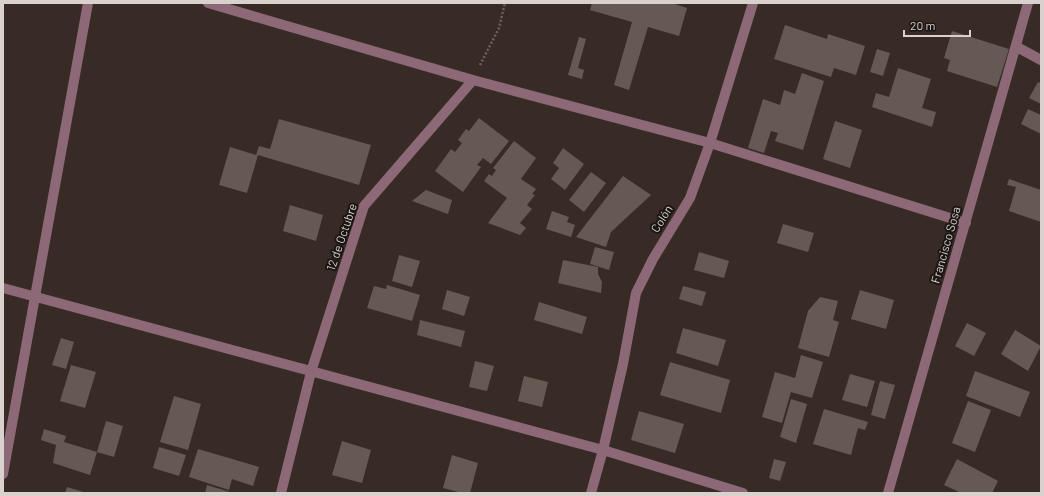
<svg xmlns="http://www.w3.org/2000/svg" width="1044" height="496" font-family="Barlow,sans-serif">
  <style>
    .building { fill: #665852 }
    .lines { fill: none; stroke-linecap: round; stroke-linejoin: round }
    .path { stroke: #6d615d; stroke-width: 2.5; stroke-dasharray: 2 2; stroke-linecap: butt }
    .minor { stroke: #8d6978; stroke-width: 10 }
    .labels { text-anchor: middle; stroke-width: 4; stroke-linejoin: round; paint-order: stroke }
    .street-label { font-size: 12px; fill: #d9d1cd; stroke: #1b1513 }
  </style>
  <rect width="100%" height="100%" fill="#382b26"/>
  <path class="building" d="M 592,3 L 672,3 L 687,8 L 679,36 L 648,27 L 629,90 L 614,85 L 632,22 L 590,10 Z
    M 785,25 L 827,39 L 828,34 L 865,46 L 856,75 L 834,68 L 831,77 L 774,59 Z
    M 952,31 L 1009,49 L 997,87 L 947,71 L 950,60 L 944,58 Z
    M 579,37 L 586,39 L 578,68 L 584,70 L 582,79 L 568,75 Z
    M 877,49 L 890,53 L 883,76 L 870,72 Z
    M 898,68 L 931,79 L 922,108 L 936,112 L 932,127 L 872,107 L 876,93 L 889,97 Z
    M 802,73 L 824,81 L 803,150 L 775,141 L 778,133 L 771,131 L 764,153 L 748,148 L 763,99 L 780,105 L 784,90 L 795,94 Z
    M 1038,82 L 1041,83 L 1041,104 L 1029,98 Z
    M 1028,109 L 1041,115 L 1041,134 L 1021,124 Z
    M 479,118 L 509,141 L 491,164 L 483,158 L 477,165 L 481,167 L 463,192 L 435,171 L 451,149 L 455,152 L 462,143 L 458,140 L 466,129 L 469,131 Z
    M 279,119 L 371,145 L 359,185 L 258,155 L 247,193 L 219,185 L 230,147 L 256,155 L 259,146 L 270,149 Z
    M 835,121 L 862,130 L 850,168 L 823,159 Z
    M 514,141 L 536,158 L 521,179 L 536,189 L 532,194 L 535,195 L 527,205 L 532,209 L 520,223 L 526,228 L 520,235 L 488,223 L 507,198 L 484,181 L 489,174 L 492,176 L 496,170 L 493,168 Z
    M 563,148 L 584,164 L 565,190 L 551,179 L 559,168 L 553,163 Z
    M 591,172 L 606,183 L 584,212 L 569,200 Z
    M 623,176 L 651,195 L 611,232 L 606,247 L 576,237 Z
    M 1009,179 L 1041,190 L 1041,222 L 1009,211 L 1016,187 L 1007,185 Z
    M 426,190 L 452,200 L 448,214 L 412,201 Z
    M 290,205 L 323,215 L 316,241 L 283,231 Z
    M 552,211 L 569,217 L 567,222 L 575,225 L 571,237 L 546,229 Z
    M 783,224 L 814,233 L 808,252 L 777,243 Z
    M 595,247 L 614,252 L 609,270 L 590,264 Z
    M 699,252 L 729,261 L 724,278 L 694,270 Z
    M 399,255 L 420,261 L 412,287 L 392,281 Z
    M 563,260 L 598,267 L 598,274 L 602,282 L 601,293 L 558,283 Z
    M 387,285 L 420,295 L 412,321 L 367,308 L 374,286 L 386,289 Z
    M 683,286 L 706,292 L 702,306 L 679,299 Z
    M 447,290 L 470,297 L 464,316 L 442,309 Z
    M 860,290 L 894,300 L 886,329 L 851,319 Z
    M 820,297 L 838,301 L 833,320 L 839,322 L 829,357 L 798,348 L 808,311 Z
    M 539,302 L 587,317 L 582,334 L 534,320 Z
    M 420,320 L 465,331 L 461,347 L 417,335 Z
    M 967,323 L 986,333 L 974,356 L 955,346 Z
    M 683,328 L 726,340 L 718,366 L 676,353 Z
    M 1015,330 L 1041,346 L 1028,371 L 1001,354 Z
    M 61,338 L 74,342 L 66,369 L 52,365 Z
    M 801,355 L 823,362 L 812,398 L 791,392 L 782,423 L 762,417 L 775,372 L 795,378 Z
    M 475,361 L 494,366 L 487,391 L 469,387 Z
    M 670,362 L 730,380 L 721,413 L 660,395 Z
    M 71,365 L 96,372 L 85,408 L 60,401 Z
    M 975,371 L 1030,392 L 1020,417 L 966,396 Z
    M 850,374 L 875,381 L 867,407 L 842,400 Z
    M 524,376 L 548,382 L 542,407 L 518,401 Z
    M 880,381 L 895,385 L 885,419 L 871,415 Z
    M 174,396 L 201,404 L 188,450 L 160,442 Z
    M 791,399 L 807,404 L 796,443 L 780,437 Z
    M 968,401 L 991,410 L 975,452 L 952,443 Z
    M 824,409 L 868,422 L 865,430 L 858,428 L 851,455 L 813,444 Z
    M 639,411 L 684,424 L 675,453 L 631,440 Z
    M 106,421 L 123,426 L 114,457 L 97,452 Z
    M 44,429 L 66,436 L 64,442 L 97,452 L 90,475 L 53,463 L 56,445 L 41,440 Z
    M 342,441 L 371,450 L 362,483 L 332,475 Z
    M 159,447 L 186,455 L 179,476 L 153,468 Z
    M 198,449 L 259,467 L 253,486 L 232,479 L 229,490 L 189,477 Z
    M 452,455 L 478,463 L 470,493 L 462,493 L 443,488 Z
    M 774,459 L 786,462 L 780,481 L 769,478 Z
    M 957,459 L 998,481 L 992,493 L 961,493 L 944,485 Z
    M 207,485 L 233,493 L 205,493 Z
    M 67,487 L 87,493 L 65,493 Z"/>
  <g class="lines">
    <path class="path" d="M 480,65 L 499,28 L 505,3"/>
    <path class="minor" d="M 208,3 L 473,80 L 710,143 L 966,223
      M 1017,47 L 1041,60
      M 3,288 L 603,450 L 743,493
      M 3,474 L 88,3
      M 281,493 L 311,372 L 364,206 L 473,80
      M 591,493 L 603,450 L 623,364 L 636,293 L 653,259 L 690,198 L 710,143 L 753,3
      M 888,493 L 1028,3"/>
  </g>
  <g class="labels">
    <g class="street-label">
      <text transform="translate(662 219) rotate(-58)" y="4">Colón</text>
      <text transform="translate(342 237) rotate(-71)" y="4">12 de Octubre</text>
      <text transform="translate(946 245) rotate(-74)" y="4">Francisco Sosa</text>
    </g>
  </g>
  <rect width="1044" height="496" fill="none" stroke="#d9d1cd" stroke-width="8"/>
  <path d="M904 30v6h66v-6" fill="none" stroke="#d9d1cd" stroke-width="2"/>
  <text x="910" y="30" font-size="12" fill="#d9d1cd" stroke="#1b1513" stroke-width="3" paint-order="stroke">20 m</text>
</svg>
